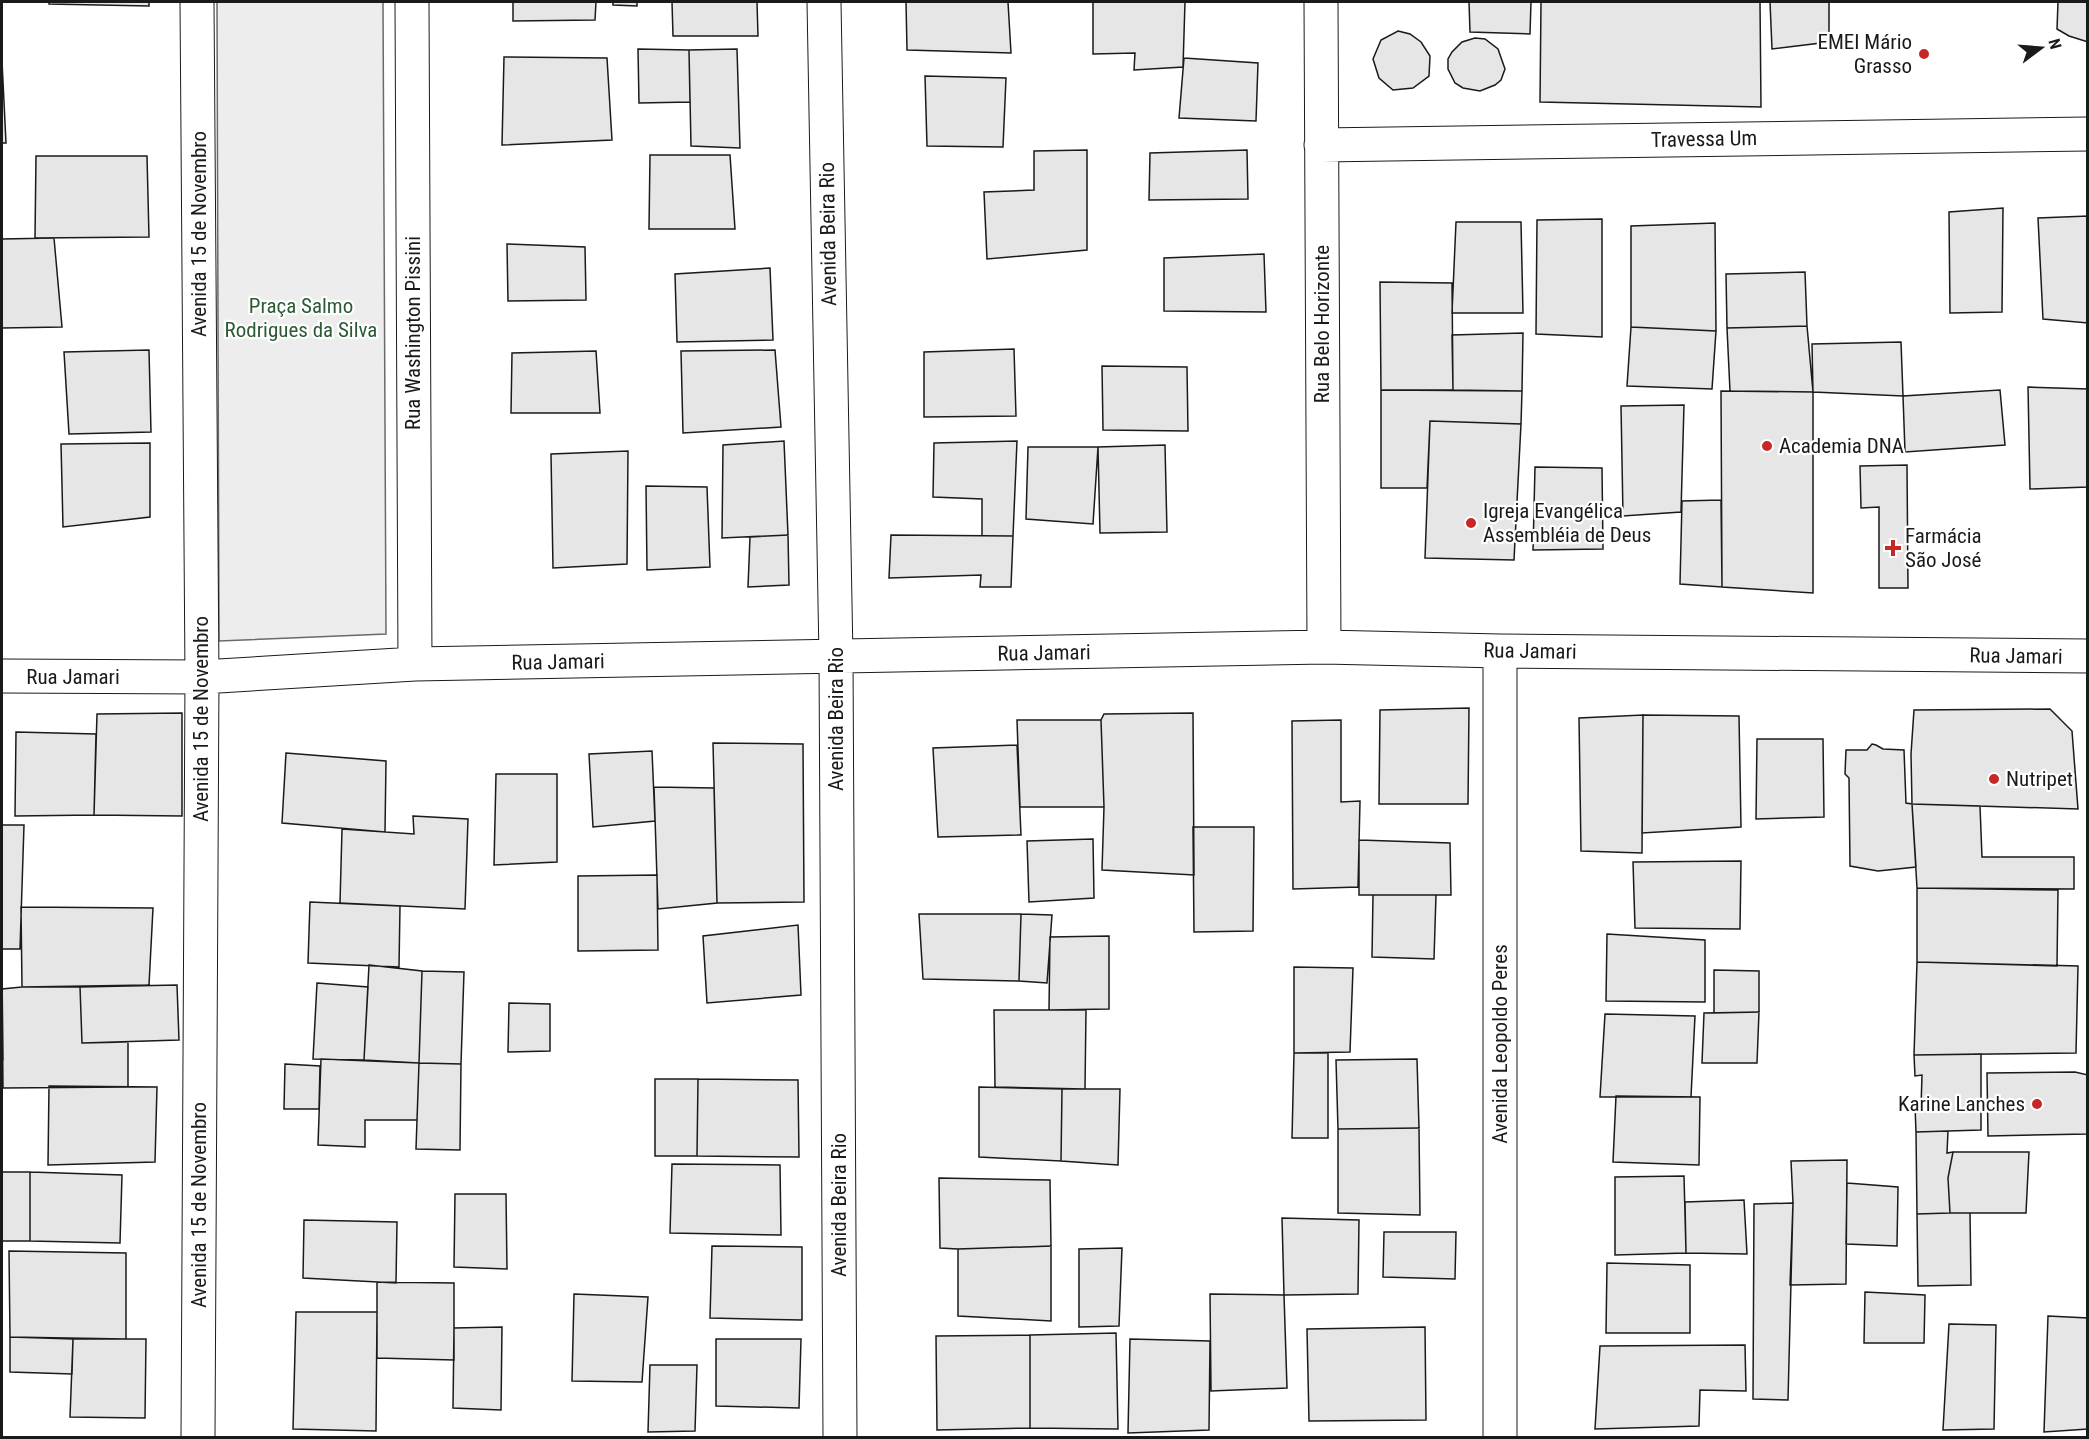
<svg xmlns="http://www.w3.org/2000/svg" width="2089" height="1439" font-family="'Roboto Condensed',sans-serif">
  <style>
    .built { fill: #ededed; stroke: #6a6a6a; stroke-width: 1.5 }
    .building { fill: #e6e6e6; stroke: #1a1a1a; stroke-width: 1.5 }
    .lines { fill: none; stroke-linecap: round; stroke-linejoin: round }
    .street-casing { stroke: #1a1a1a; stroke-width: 35 }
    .street { stroke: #fff; stroke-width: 33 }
    .poi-dot { fill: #c62828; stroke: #fff; stroke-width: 2 }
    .labels { text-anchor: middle; stroke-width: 4.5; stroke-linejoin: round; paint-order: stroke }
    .poi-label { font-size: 21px; fill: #1a1a1a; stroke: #fff; text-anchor: start }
    .street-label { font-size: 21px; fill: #1a1a1a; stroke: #fff }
    .park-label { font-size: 21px; fill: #2b5a34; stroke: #fff }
  </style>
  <rect width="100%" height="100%" fill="#fff"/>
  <path class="built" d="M 217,2 L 383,2 L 386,634 L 219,641 Z"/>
  <path class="building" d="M 49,2 L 149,2 L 149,6 L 49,4 Z
    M 513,2 L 596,2 L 595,20 L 513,21 Z
    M 613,2 L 637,2 L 637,6 L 613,5 Z
    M 672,2 L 757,2 L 758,36 L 673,36 Z
    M 906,2 L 1008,2 L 1011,53 L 907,50 Z
    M 1093,2 L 1185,2 L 1183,67 L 1134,70 L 1135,53 L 1093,54 Z
    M 1469,2 L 1531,2 L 1530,34 L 1470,32 Z
    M 1541,2 L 1760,2 L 1761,107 L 1540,102 Z
    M 1770,2 L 1829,2 L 1829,42 L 1772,49 Z
    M 2058,2 L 2088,2 L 2088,42 L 2069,36 L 2057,29 Z
    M 1398,31 L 1410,34 L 1421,42 L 1430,56 L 1429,76 L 1413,88 L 1393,90 L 1379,78 L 1373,59 L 1381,40 Z
    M 1475,38 L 1485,39 L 1498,49 L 1505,69 L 1501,80 L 1495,85 L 1480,91 L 1463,88 L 1455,83 L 1448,69 L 1448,59 L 1452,52 L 1462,42 Z
    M 638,49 L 689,50 L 690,102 L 639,103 Z
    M 737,49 L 740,148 L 691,146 L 689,50 Z
    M 504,57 L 607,58 L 612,140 L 502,145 Z
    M 1184,58 L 1258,63 L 1256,121 L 1179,118 Z
    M 2,61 L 6,143 L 2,143 Z
    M 925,76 L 1006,78 L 1003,147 L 927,146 Z
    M 1087,150 L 1087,250 L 987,259 L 984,192 L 1034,190 L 1034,151 Z
    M 1247,150 L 1248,199 L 1149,200 L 1150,153 Z
    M 650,155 L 730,155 L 735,229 L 649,229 Z
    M 36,156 L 147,156 L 149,237 L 35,238 Z
    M 2003,208 L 2002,312 L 1950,313 L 1949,212 Z
    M 2088,216 L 2088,323 L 2043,319 L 2038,218 Z
    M 1602,219 L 1602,337 L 1536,334 L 1537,220 Z
    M 1456,222 L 1521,222 L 1523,313 L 1452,313 Z
    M 1715,223 L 1716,331 L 1631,327 L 1631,226 Z
    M 54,238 L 62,327 L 2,328 L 2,239 Z
    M 507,244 L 585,247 L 586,300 L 508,301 Z
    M 1264,254 L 1266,312 L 1164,311 L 1164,258 Z
    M 770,268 L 773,340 L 677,342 L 675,274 Z
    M 1805,272 L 1807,326 L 1727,328 L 1726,274 Z
    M 1380,282 L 1452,283 L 1453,390 L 1381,390 Z
    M 1807,326 L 1813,392 L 1730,391 L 1727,328 Z
    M 1631,327 L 1716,331 L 1712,389 L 1627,386 Z
    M 1523,333 L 1522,391 L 1453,390 L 1452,335 Z
    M 1901,342 L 1903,396 L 1813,392 L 1812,344 Z
    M 1014,349 L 1016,416 L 924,417 L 924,352 Z
    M 149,350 L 151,432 L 69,434 L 64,352 Z
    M 775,350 L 781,427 L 683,433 L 681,351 Z
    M 596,351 L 600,413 L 511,413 L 512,353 Z
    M 1102,366 L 1187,367 L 1188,431 L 1103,430 Z
    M 2028,387 L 2088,389 L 2088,487 L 2030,489 Z
    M 1381,390 L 1522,391 L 1521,424 L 1430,421 L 1427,488 L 1381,488 Z
    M 2000,390 L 2005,445 L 1905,452 L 1903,396 Z
    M 1721,391 L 1813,392 L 1813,593 L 1722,587 Z
    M 1684,405 L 1681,512 L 1623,516 L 1621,406 Z
    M 1430,421 L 1521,424 L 1514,560 L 1425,558 Z
    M 784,441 L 788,535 L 722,538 L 723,445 Z
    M 1017,441 L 1013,536 L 982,536 L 982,499 L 933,497 L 934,443 Z
    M 150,443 L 150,517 L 63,527 L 61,444 Z
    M 1165,445 L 1167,532 L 1100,533 L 1098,447 Z
    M 1028,447 L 1098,447 L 1093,524 L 1026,519 Z
    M 628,451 L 627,564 L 553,568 L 551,454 Z
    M 1907,465 L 1908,588 L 1879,588 L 1879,507 L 1861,508 L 1860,466 Z
    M 1535,467 L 1602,468 L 1603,549 L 1533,550 Z
    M 646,486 L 707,487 L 710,567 L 647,570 Z
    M 1721,500 L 1722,587 L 1680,584 L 1682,501 Z
    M 788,535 L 789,585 L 748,587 L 750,537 Z
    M 891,535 L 1013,536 L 1011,587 L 980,587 L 981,575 L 889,578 Z
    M 1469,708 L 1468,804 L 1379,804 L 1380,710 Z
    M 2050,709 L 2072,731 L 2078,809 L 1912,804 L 1911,754 L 1914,710 Z
    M 182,713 L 182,816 L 94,815 L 97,714 Z
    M 1193,713 L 1194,875 L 1102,870 L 1104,807 L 1101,720 L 1104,714 Z
    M 1643,715 L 1739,716 L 1741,827 L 1642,833 Z
    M 1643,715 L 1642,853 L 1581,851 L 1579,718 Z
    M 1017,720 L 1101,720 L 1104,807 L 1020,807 Z
    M 1341,720 L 1341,802 L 1360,801 L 1358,887 L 1293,889 L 1292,721 Z
    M 16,732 L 96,734 L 94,815 L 15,816 Z
    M 1757,739 L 1823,739 L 1824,817 L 1756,819 Z
    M 713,743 L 803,744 L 804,902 L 717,903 Z
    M 1872,744 L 1876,745 L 1883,749 L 1904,750 L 1906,803 L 1912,804 L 1916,867 L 1878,871 L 1850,866 L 1849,778 L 1845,774 L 1846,750 L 1867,750 Z
    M 1017,745 L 1021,835 L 938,837 L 933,748 Z
    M 652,751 L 655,821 L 593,827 L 589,754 Z
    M 286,753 L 386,761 L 385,832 L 282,823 Z
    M 496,774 L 557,774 L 557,862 L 494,865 Z
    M 654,787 L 714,788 L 717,903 L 658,909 Z
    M 1912,804 L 1980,806 L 1982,857 L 2074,857 L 2074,889 L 1917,888 Z
    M 413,816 L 468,819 L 465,909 L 340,903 L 342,829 L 414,834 Z
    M 2,825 L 24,825 L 20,949 L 2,949 Z
    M 1193,827 L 1254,827 L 1253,931 L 1194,932 Z
    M 1093,839 L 1094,898 L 1029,902 L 1027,841 Z
    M 1359,840 L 1450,843 L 1451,895 L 1359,895 Z
    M 1741,861 L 1740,929 L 1635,928 L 1633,862 Z
    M 657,875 L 658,950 L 578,951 L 578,876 Z
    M 1917,888 L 2058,890 L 2057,966 L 1917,962 Z
    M 1373,895 L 1436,895 L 1434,959 L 1372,957 Z
    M 310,902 L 400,906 L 399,967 L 308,963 Z
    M 21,907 L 153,908 L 149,985 L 22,987 Z
    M 919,914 L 1021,914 L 1019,981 L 923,979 Z
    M 1021,914 L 1052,915 L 1047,983 L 1019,981 Z
    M 798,925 L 801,995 L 707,1003 L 703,936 Z
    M 1607,934 L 1705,940 L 1705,1002 L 1606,1001 Z
    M 1109,936 L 1109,1009 L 1049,1010 L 1050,937 Z
    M 1917,962 L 2078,966 L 2076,1053 L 1914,1055 Z
    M 369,965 L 422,971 L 419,1063 L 364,1060 Z
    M 1294,967 L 1353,968 L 1350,1052 L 1294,1053 Z
    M 1714,970 L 1759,971 L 1759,1012 L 1714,1013 Z
    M 422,971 L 464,972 L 461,1064 L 419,1063 Z
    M 2,973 L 3,1060 L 2,1060 Z
    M 317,983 L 368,987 L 364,1060 L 313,1059 Z
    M 177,985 L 179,1040 L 82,1043 L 80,987 Z
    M 22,987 L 80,987 L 82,1043 L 128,1042 L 128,1087 L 3,1088 L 2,989 Z
    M 509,1003 L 550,1004 L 550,1051 L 508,1052 Z
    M 994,1010 L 1086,1010 L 1085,1089 L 995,1087 Z
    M 1759,1012 L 1757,1063 L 1702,1063 L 1704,1013 Z
    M 1605,1014 L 1695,1016 L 1691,1097 L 1600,1097 Z
    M 1294,1053 L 1328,1053 L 1328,1138 L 1292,1138 Z
    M 1981,1054 L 1981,1130 L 1916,1132 L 1915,1106 L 1921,1107 L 1922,1075 L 1915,1076 L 1914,1055 Z
    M 321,1059 L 419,1063 L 417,1120 L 365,1120 L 365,1147 L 318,1145 Z
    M 1417,1059 L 1419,1128 L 1338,1129 L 1336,1060 Z
    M 419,1063 L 461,1064 L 460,1150 L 416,1149 Z
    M 285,1064 L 320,1066 L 319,1109 L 284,1109 Z
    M 2075,1072 L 2088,1075 L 2088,1134 L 1988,1136 L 1987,1073 Z
    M 655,1079 L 698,1079 L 697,1156 L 655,1156 Z
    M 698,1079 L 798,1080 L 799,1157 L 697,1156 Z
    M 49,1086 L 157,1087 L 155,1162 L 48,1165 Z
    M 979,1087 L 1062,1089 L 1061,1161 L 979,1157 Z
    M 1062,1089 L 1120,1089 L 1118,1165 L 1061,1161 Z
    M 1616,1096 L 1700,1097 L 1699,1165 L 1613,1162 Z
    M 1419,1128 L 1420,1215 L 1338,1213 L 1338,1129 Z
    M 1948,1131 L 1947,1153 L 1953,1152 L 1948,1178 L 1950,1213 L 1917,1214 L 1916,1132 Z
    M 1953,1152 L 2029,1152 L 2026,1213 L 1950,1213 L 1948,1178 Z
    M 1847,1160 L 1846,1284 L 1790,1285 L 1793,1203 L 1791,1161 Z
    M 672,1164 L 780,1165 L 781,1235 L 670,1233 Z
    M 2,1172 L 30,1172 L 30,1241 L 2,1241 Z
    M 30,1172 L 122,1175 L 120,1243 L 30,1241 Z
    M 1684,1176 L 1686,1253 L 1615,1255 L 1615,1177 Z
    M 939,1178 L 1050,1180 L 1051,1246 L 958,1249 L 940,1248 Z
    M 1847,1183 L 1898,1187 L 1897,1246 L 1846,1244 Z
    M 455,1194 L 506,1194 L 507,1269 L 454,1267 Z
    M 1744,1200 L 1747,1254 L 1686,1253 L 1685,1202 Z
    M 1793,1203 L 1788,1400 L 1753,1399 L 1754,1204 Z
    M 1950,1213 L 1970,1213 L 1971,1285 L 1918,1286 L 1917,1214 Z
    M 1282,1218 L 1359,1220 L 1358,1294 L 1284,1295 Z
    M 304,1220 L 397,1222 L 396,1283 L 303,1278 Z
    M 1384,1232 L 1456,1232 L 1455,1279 L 1383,1277 Z
    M 712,1246 L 802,1247 L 802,1320 L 710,1318 Z
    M 1051,1246 L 1051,1321 L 958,1316 L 958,1249 Z
    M 1122,1248 L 1119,1326 L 1079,1327 L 1079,1249 Z
    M 9,1251 L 126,1253 L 126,1339 L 10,1337 Z
    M 1607,1263 L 1690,1265 L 1690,1333 L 1606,1333 Z
    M 377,1282 L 454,1283 L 454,1360 L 377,1358 Z
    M 1865,1292 L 1925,1295 L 1924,1343 L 1864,1343 Z
    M 574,1294 L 648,1297 L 642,1382 L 572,1381 Z
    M 1210,1294 L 1284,1295 L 1287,1388 L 1211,1391 Z
    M 296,1312 L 377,1312 L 376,1431 L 293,1429 Z
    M 2048,1316 L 2088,1318 L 2088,1429 L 2044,1432 Z
    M 1949,1324 L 1996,1325 L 1994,1429 L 1943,1430 Z
    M 502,1327 L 501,1410 L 453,1408 L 454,1328 Z
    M 1425,1327 L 1426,1420 L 1309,1421 L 1307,1329 Z
    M 1116,1333 L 1118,1429 L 1030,1428 L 1030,1335 Z
    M 1030,1335 L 1030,1428 L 937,1430 L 936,1336 Z
    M 10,1337 L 73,1339 L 72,1374 L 10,1372 Z
    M 73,1339 L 146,1339 L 145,1418 L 70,1417 Z
    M 716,1339 L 801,1339 L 799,1408 L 716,1406 Z
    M 1130,1339 L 1210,1341 L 1209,1430 L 1128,1433 Z
    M 1745,1345 L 1746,1391 L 1700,1390 L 1699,1426 L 1595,1429 L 1600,1346 Z
    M 650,1365 L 697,1365 L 695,1431 L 648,1432 Z"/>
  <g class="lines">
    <g class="street-casing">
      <path id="street" d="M 197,2 L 202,677 L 198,1438
        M 412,2 L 415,664
        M 824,2 L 836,657 L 840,1438
        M 1321,2 L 1324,647
        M 1321,145 L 2088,134
        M 1500,651 L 1500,1438
        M 2,676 L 202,677 L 415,664 L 1324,647 L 1500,651 L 2088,656"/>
    </g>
    <use href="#street" class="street"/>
  </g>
  <g class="poi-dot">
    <circle cx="1924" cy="54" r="6"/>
    <circle cx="1767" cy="446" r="6"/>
    <circle cx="1471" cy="523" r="6"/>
    <path d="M1890 539h6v6h6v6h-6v6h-6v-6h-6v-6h6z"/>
    <circle cx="1994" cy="779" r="6"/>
    <circle cx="2037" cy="1104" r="6"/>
  </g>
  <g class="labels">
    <g class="poi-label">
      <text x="1912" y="49" text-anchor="end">EMEI Mário<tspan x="1912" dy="24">Grasso</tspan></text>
      <text x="1779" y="453">Academia DNA</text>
      <text x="1483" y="518">Igreja Evangélica<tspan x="1483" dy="24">Assembléia de Deus</tspan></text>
      <text x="1905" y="543">Farmácia<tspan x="1905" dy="24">São José</tspan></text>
      <text x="2006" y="786">Nutripet</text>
      <text x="2025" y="1111" text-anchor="end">Karine Lanches</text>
    </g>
    <g class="street-label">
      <text transform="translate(1704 139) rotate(-1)" y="7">Travessa Um</text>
      <text transform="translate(199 234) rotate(-90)" y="7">Avenida 15 de Novembro</text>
      <text transform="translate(828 234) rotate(-91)" y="7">Avenida Beira Rio</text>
      <text transform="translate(1322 324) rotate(-90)" y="7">Rua Belo Horizonte</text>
      <text transform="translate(413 333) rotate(-90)" y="7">Rua Washington Pissini</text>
      <text transform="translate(1530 651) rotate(1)" y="7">Rua Jamari</text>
      <text transform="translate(1044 653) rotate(-1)" y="7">Rua Jamari</text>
      <text transform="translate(2016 656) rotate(1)" y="7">Rua Jamari</text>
      <text transform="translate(558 662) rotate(-1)" y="7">Rua Jamari</text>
      <text x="73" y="684">Rua Jamari</text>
      <text transform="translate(201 719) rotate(-90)" y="7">Avenida 15 de Novembro</text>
      <text transform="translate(836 719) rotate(-90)" y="7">Avenida Beira Rio</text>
      <text transform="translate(1500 1044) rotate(-90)" y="7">Avenida Leopoldo Peres</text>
      <text transform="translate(199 1205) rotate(-90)" y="7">Avenida 15 de Novembro</text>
      <text transform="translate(839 1205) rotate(-90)" y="7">Avenida Beira Rio</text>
    </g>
    <g class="park-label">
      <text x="301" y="313">Praça Salmo<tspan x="301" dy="24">Rodrigues da Silva</tspan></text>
    </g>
  </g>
  <rect width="2089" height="1439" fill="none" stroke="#1a1a1a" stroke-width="6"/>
  <g transform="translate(2041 48) rotate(74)" stroke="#ffffff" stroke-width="4.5" paint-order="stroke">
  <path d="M0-4.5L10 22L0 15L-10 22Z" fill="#1a1a1a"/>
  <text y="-9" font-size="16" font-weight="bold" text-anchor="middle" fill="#1a1a1a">N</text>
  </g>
</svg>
